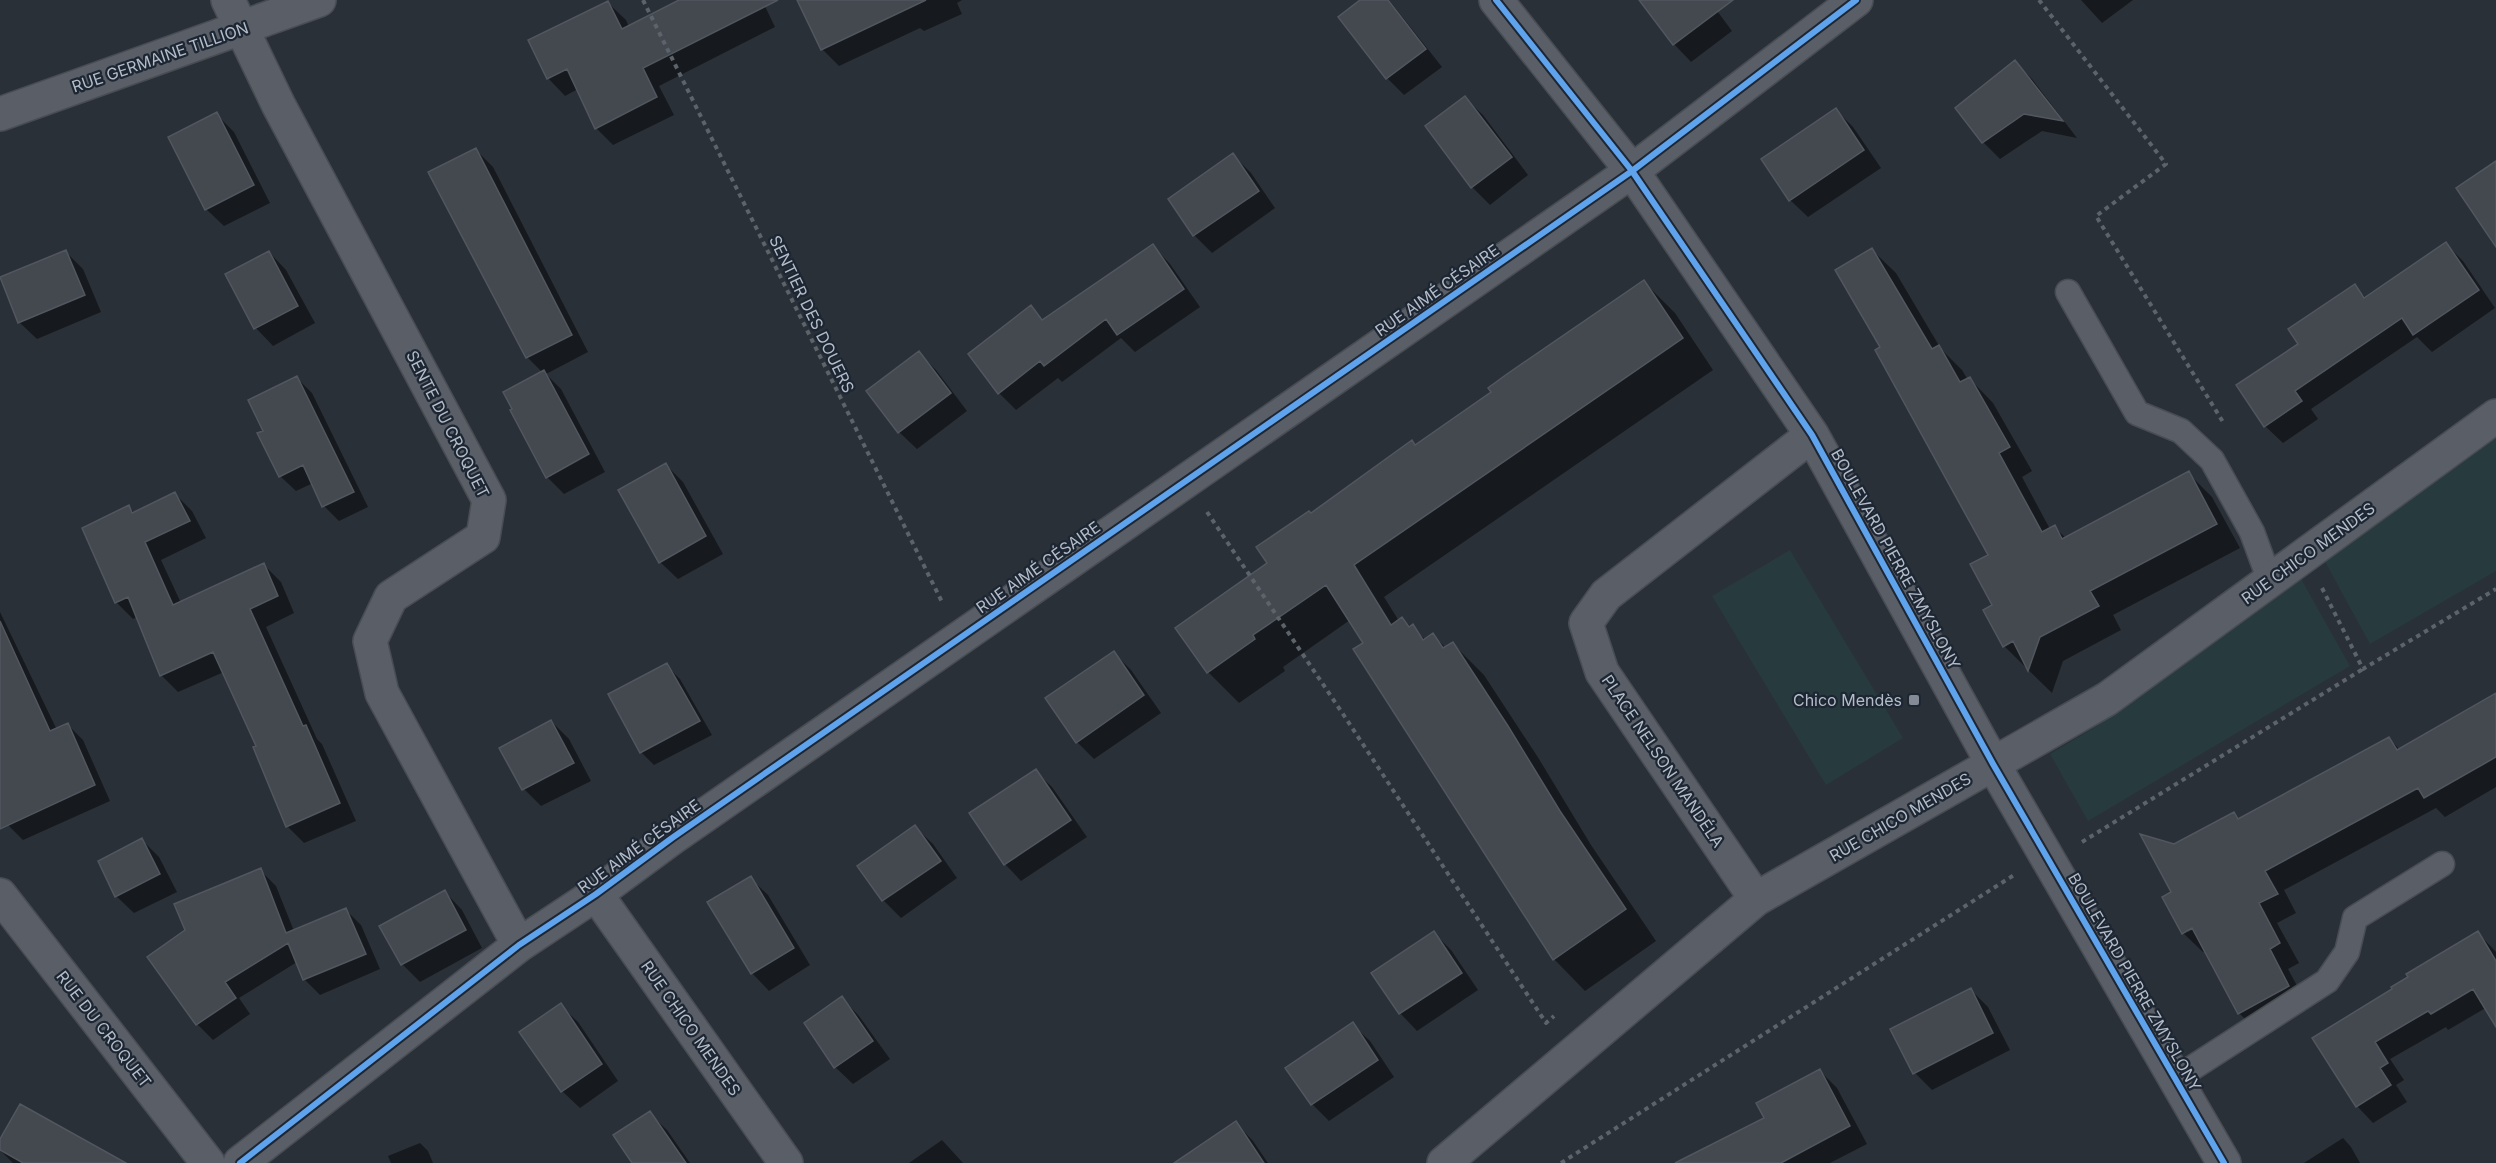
<svg xmlns="http://www.w3.org/2000/svg" width="2496" height="1163" font-family="Inter,sans-serif">
  <style>
    .green { fill: #273a3e }
    .shadow { fill: #0007; fill-rule: evenodd }
    .building { fill: #444950; stroke: #52575f; stroke-width: 1.5 }
    .lines { fill: none; stroke-linecap: round; stroke-linejoin: round }
    .lane-casing { stroke: #484c53; stroke-width: 27 }
    .street-casing { stroke: #484c53; stroke-width: 36 }
    .path { stroke: #5d636a; stroke-width: 4; stroke-dasharray: 4.5 4.5; stroke-linecap: butt }
    .lane { stroke: #5a5e66; stroke-width: 24 }
    .street { stroke: #5a5e66; stroke-width: 33 }
    .cycleway-casing { stroke: #1d2633; stroke-width: 10 }
    .cycleway { stroke: #60a3ed; stroke-width: 6 }
    .poi-dot { fill: #848b96; stroke: #1d2633; stroke-width: 2 }
    .labels { text-anchor: middle; stroke-width: 4.5; stroke-linejoin: round; paint-order: stroke }
    .street-label { font-size: 16px; fill: #b4bcc9; stroke: #1d2633 }
    .poi-label { font-size: 16px; fill: #b4bcc9; stroke: #1d2633; text-anchor: end }
  </style>
  <rect width="100%" height="100%" fill="#2a3038"/>
  <path class="green" d="M 2496,431 L 2496,571 L 2370,644 L 2323,558 Z
    M 1790,550 L 1903,738 L 1826,785 L 1712,596 Z
    M 2300,577 L 2350,666 L 2088,821 L 2050,754 L 2092,729 Z"/>
  <path class="shadow" d="M 683,0 L 762,0 L 775,27 L 659,86 L 674,115 L 613,145 L 596,128 L 578,89 L 565,96 L 548,78 L 608,3 L 626,20 L 629,27 Z
    M 816,0 L 962,0 L 957,3 L 962,14 L 924,31 L 920,28 L 839,66 L 822,49 Z
    M 1362,0 L 1389,0 L 1442,67 L 1404,95 L 1387,78 Z
    M 1643,0 L 1709,0 L 1732,31 L 1691,62 L 1674,44 Z
    M 2081,0 L 2133,0 L 2102,23 Z
    M 2015,62 L 2032,79 L 2077,138 L 2042,131 L 2000,159 L 1983,142 Z
    M 1465,98 L 1483,115 L 1528,175 L 1490,205 L 1472,187 L 1427,126 Z
    M 1836,110 L 1853,127 L 1881,168 L 1808,217 L 1790,200 Z
    M 216,114 L 234,132 L 270,203 L 224,226 L 206,209 Z
    M 475,149 L 493,167 L 588,352 L 546,374 L 561,389 L 605,472 L 564,494 L 547,477 L 514,409 L 543,373 L 527,357 Z
    M 1233,155 L 1251,173 L 1275,208 L 1212,253 L 1194,235 L 1170,200 Z
    M 2446,244 L 2463,261 L 2495,308 L 2432,352 L 2417,337 L 2311,409 L 2318,419 L 2283,443 L 2265,426 L 2300,344 L 2354,286 L 2366,298 Z
    M 1153,246 L 1170,264 L 1200,307 L 1135,352 L 1121,338 L 1062,382 L 1058,378 L 1016,410 L 999,393 L 1031,307 L 1044,321 Z
    M 1872,250 L 1896,273 L 1941,349 L 1962,370 L 1968,380 L 1970,379 L 1993,403 L 2032,471 L 2022,477 L 2050,529 L 2054,527 L 2066,538 L 2188,473 L 2212,497 L 2240,548 L 2113,615 L 2121,630 L 2063,661 L 2052,693 L 2004,646 L 1994,605 L 1990,556 L 1882,347 Z
    M 65,251 L 83,269 L 101,312 L 37,339 L 19,322 Z
    M 269,252 L 286,270 L 315,323 L 273,346 L 256,328 L 227,275 Z
    M 1644,282 L 1675,313 L 1713,370 L 1384,597 L 1399,621 L 1402,619 L 1426,640 L 1433,635 L 1446,648 L 1453,644 L 1484,675 L 1539,759 L 1591,845 L 1656,941 L 1585,991 L 1554,959 L 1350,620 L 1283,667 L 1285,671 L 1239,703 L 1208,672 L 1269,564 L 1311,514 L 1412,442 L 1416,446 Z
    M 919,353 L 936,370 L 967,411 L 917,449 L 899,432 L 868,391 Z
    M 297,378 L 312,393 L 368,507 L 339,521 L 324,506 L 313,483 L 296,491 L 280,476 L 265,431 Z
    M 666,465 L 683,482 L 723,554 L 678,579 L 660,562 Z
    M 175,494 L 192,511 L 206,538 L 161,560 L 181,603 L 264,565 L 281,582 L 294,613 L 266,627 L 317,739 L 322,744 L 356,821 L 304,843 L 287,826 L 258,747 L 224,672 L 178,692 L 161,675 L 137,617 L 133,619 L 116,602 L 128,507 L 135,513 Z
    M 0,612 L 57,730 L 67,724 L 83,740 L 110,801 L 23,840 L 8,825 L 0,807 Z
    M 1114,653 L 1131,670 L 1161,713 L 1094,759 L 1077,742 Z
    M 666,665 L 680,679 L 712,735 L 654,765 L 641,752 Z
    M 2496,695 L 2496,787 L 2445,817 L 2436,808 L 2284,890 L 2296,913 L 2277,923 L 2299,963 L 2288,969 L 2308,1006 L 2258,1032 L 2239,1013 L 2205,951 L 2203,952 L 2183,933 L 2173,893 L 2174,846 L 2234,814 L 2240,820 L 2389,738 L 2400,750 ZM 2199,926 L 2188,932 L 2188,929 Z
    M 551,721 L 569,739 L 591,781 L 541,806 L 524,789 Z
    M 1035,771 L 1052,787 L 1087,837 L 1021,881 L 1005,864 Z
    M 915,827 L 933,844 L 957,878 L 901,918 L 883,900 L 859,866 Z
    M 142,840 L 159,857 L 177,892 L 134,913 L 116,896 Z
    M 260,870 L 276,886 L 294,931 L 346,910 L 361,925 L 380,969 L 320,995 L 304,979 L 297,962 L 239,998 L 250,1014 L 213,1040 L 197,1024 L 149,957 L 187,931 Z
    M 750,878 L 768,895 L 810,965 L 769,991 L 752,973 Z
    M 445,892 L 462,910 L 482,948 L 420,982 L 402,964 Z
    M 1433,932 L 1451,950 L 1478,990 L 1417,1031 L 1400,1013 L 1373,973 Z
    M 2478,933 L 2496,952 L 2496,1013 L 2489,1006 L 2448,1030 L 2446,1027 L 2390,1059 L 2404,1080 L 2396,1085 L 2407,1102 L 2373,1123 L 2357,1106 L 2314,1039 L 2394,989 Z
    M 1971,990 L 1988,1007 L 2010,1050 L 1932,1090 L 1915,1073 Z
    M 842,998 L 859,1016 L 890,1059 L 853,1084 L 835,1067 Z
    M 560,1005 L 578,1022 L 618,1081 L 580,1108 L 562,1091 Z
    M 1352,1024 L 1370,1041 L 1394,1077 L 1329,1121 L 1312,1104 Z
    M 1820,1071 L 1837,1088 L 1867,1144 L 1830,1163 L 1688,1163 L 1766,1119 Z
    M 649,1113 L 667,1130 L 690,1163 L 634,1163 Z
    M 1236,1123 L 1253,1141 L 1268,1163 L 1176,1163 Z
    M 2343,1138 L 2351,1147 L 2360,1163 L 2304,1163 Z
    M 942,1140 L 963,1163 L 909,1163 Z
    M 0,1142 L 120,1163 L 13,1163 L 0,1150 Z
    M 420,1143 L 428,1151 L 433,1163 L 391,1163 L 388,1156 Z"/>
  <path class="building" d="M 679,0 L 778,0 L 643,68 L 657,97 L 595,129 L 567,69 L 547,79 L 528,40 L 608,1 L 622,29 Z
    M 797,0 L 926,0 L 821,50 Z
    M 1360,0 L 1388,0 L 1426,49 L 1386,79 L 1338,17 Z
    M 1639,0 L 1733,0 L 1673,45 Z
    M 2015,60 L 2063,121 L 2024,114 L 1982,143 L 1955,108 Z
    M 1465,96 L 1512,157 L 1471,188 L 1425,126 Z
    M 1836,108 L 1864,150 L 1789,201 L 1761,159 Z
    M 217,112 L 254,185 L 205,210 L 168,137 Z
    M 476,148 L 572,335 L 526,358 L 428,172 Z
    M 1233,153 L 1259,191 L 1193,236 L 1168,199 Z
    M 2496,161 L 2496,247 L 2456,188 Z
    M 2446,242 L 2479,290 L 2413,335 L 2402,318 L 2295,391 L 2302,401 L 2264,427 L 2236,385 L 2298,344 L 2288,329 L 2355,284 L 2364,298 Z
    M 1153,244 L 1184,289 L 1117,335 L 1106,319 L 1044,366 L 1040,361 L 998,394 L 968,354 L 1031,305 L 1042,320 Z
    M 1872,248 L 1932,349 L 1939,345 L 1960,382 L 1970,377 L 2010,447 L 1999,453 L 2042,532 L 2055,525 L 2062,539 L 2189,471 L 2217,524 L 2090,591 L 2099,606 L 2040,637 L 2028,671 L 2013,641 L 2003,647 L 1983,610 L 1992,605 L 1970,564 L 1988,555 L 1875,350 L 1880,347 L 1835,270 Z
    M 66,250 L 85,295 L 18,323 L 0,277 Z
    M 269,251 L 298,306 L 254,329 L 225,274 Z
    M 1644,280 L 1683,338 L 1354,565 L 1391,625 L 1402,617 L 1409,627 L 1413,624 L 1423,640 L 1433,633 L 1443,648 L 1453,642 L 1508,726 L 1560,811 L 1626,909 L 1553,960 L 1353,649 L 1363,643 L 1326,585 L 1253,635 L 1255,639 L 1207,673 L 1175,628 L 1267,563 L 1256,547 L 1309,511 L 1311,513 L 1412,440 L 1415,445 L 1491,392 L 1488,388 L 1507,374 Z
    M 919,351 L 951,393 L 898,433 L 866,391 Z
    M 544,370 L 589,454 L 546,478 L 510,410 L 512,409 L 503,392 Z
    M 297,376 L 354,492 L 322,507 L 303,465 L 279,477 L 257,433 L 263,431 L 248,400 Z
    M 666,463 L 706,536 L 659,563 L 618,490 Z
    M 175,492 L 190,521 L 145,542 L 173,605 L 264,563 L 278,596 L 250,609 L 303,726 L 306,725 L 340,803 L 286,827 L 253,747 L 256,746 L 213,652 L 160,676 L 128,597 L 115,603 L 82,528 L 129,505 L 132,513 Z
    M 0,621 L 50,731 L 68,723 L 95,785 L 0,829 Z
    M 1114,651 L 1144,695 L 1076,743 L 1045,698 Z
    M 667,663 L 700,721 L 640,753 L 608,694 Z
    M 2496,693 L 2496,757 L 2424,798 L 2418,788 L 2265,871 L 2278,894 L 2259,903 L 2280,943 L 2270,949 L 2289,986 L 2238,1014 L 2192,928 L 2182,934 L 2162,897 L 2171,892 L 2140,834 L 2174,844 L 2234,812 L 2238,819 L 2389,737 L 2397,750 Z
    M 551,720 L 574,763 L 522,790 L 499,748 Z
    M 1036,769 L 1071,820 L 1004,865 L 969,813 Z
    M 915,825 L 941,861 L 882,901 L 857,866 Z
    M 142,838 L 160,874 L 115,897 L 98,861 Z
    M 261,868 L 286,933 L 346,908 L 366,954 L 303,980 L 288,943 L 225,982 L 236,998 L 196,1025 L 147,957 L 185,930 L 174,904 Z
    M 751,876 L 794,948 L 751,974 L 707,902 Z
    M 445,890 L 466,930 L 401,965 L 379,926 Z
    M 1434,931 L 1462,973 L 1399,1014 L 1371,973 Z
    M 2478,931 L 2496,961 L 2496,1027 L 2473,989 L 2431,1014 L 2428,1011 L 2375,1042 L 2388,1063 L 2380,1068 L 2391,1085 L 2356,1107 L 2312,1038 L 2392,989 L 2391,987 L 2408,977 L 2406,974 Z
    M 1971,988 L 1993,1033 L 1913,1074 L 1890,1029 Z
    M 842,996 L 873,1041 L 834,1068 L 804,1023 Z
    M 561,1003 L 602,1064 L 561,1092 L 519,1032 Z
    M 1353,1022 L 1378,1060 L 1311,1105 L 1285,1068 Z
    M 1820,1069 L 1850,1126 L 1781,1163 L 1675,1163 L 1764,1118 L 1756,1103 Z
    M 20,1104 L 126,1163 L 23,1163 L 0,1150 L 0,1139 Z
    M 650,1111 L 686,1163 L 632,1163 L 613,1135 Z
    M 1236,1121 L 1264,1163 L 1174,1163 Z"/>
  <g class="lines">
    <g class="lane-casing">
      <path id="lane" d="M 2068,292 L 2137,413 L 2181,431 L 2212,460 L 2252,532 L 2270,581
        M 2175,1079 L 2327,981 L 2347,952 L 2355,918 L 2442,864"/>
    </g>
    <g class="street-casing">
      <path id="street" d="M 228,0 L 278,104 L 489,500 L 483,537 L 391,597 L 370,641 L 382,693 L 519,945
        M 1496,0 L 1632,171 L 1812,435 L 1993,764 L 2224,1163
        M 0,114 L 319,0
        M 596,894 L 786,1163
        M 0,895 L 208,1163
        M 1756,899 L 1602,672 L 1586,623 L 1606,595 L 1812,435
        M 240,1163 L 519,945 L 596,894 L 672,838 L 1632,171 L 1856,0
        M 1444,1163 L 1756,899 L 2107,699 L 2496,416"/>
    </g>
    <path class="path" d="M 643,0 L 943,604
      M 2039,0 L 2166,164 L 2096,216 L 2223,422
      M 1207,512 L 1345,717 L 1546,1023 L 1554,1016
      M 2322,588 L 2363,669 L 2496,589
      M 2082,842 L 2363,669
      M 1561,1163 L 2014,875"/>
    <use href="#lane" class="lane"/>
    <use href="#street" class="street"/>
    <g class="cycleway-casing">
      <path id="cycleway" d="M 1496,0 L 1632,171 L 1812,435 L 1993,764 L 2224,1163
        M 240,1163 L 519,945 L 596,894 L 672,838 L 1632,171 L 1856,0"/>
    </g>
    <use href="#cycleway" class="cycleway"/>
  </g>
  <rect class="poi-dot" x="1908" y="694" width="12" height="12" rx="3"/>
  <g class="labels">
    <g class="street-label">
      <text transform="translate(160 57) rotate(-19)" y="6">RUE GERMAINE TILLION</text>
      <text transform="translate(1437 290) rotate(-35)" y="6">RUE AIMÉ CÉSAIRE</text>
      <text transform="translate(812 314) rotate(64)" y="6">SENTIER DES DOUERS</text>
      <text transform="translate(448 424) rotate(63)" y="6">SENTE DU CROQUET</text>
      <text transform="translate(2308 553) rotate(-36)" y="6">RUE CHICO MENDES</text>
      <text transform="translate(1896 559) rotate(61)" y="6">BOULEVARD PIERRE ZMYSLONY</text>
      <text transform="translate(1038 567) rotate(-35)" y="6">RUE AIMÉ CÉSAIRE</text>
      <text transform="translate(1663 761) rotate(56)" y="6">PLACE NELSON MANDÉLA</text>
      <text transform="translate(1900 817) rotate(-30)" y="6">RUE CHICO MENDES</text>
      <text transform="translate(639 846) rotate(-36)" y="6">RUE AIMÉ CÉSAIRE</text>
      <text transform="translate(2135 982) rotate(60)" y="6">BOULEVARD PIERRE ZMYSLONY</text>
      <text transform="translate(691 1028) rotate(55)" y="6">RUE CHICO MENDES</text>
      <text transform="translate(104 1029) rotate(52)" y="6">RUE DU CROQUET</text>
    </g>
    <g class="poi-label">
      <text x="1902" y="706">Chico Mendès</text>
    </g>
  </g>
</svg>
